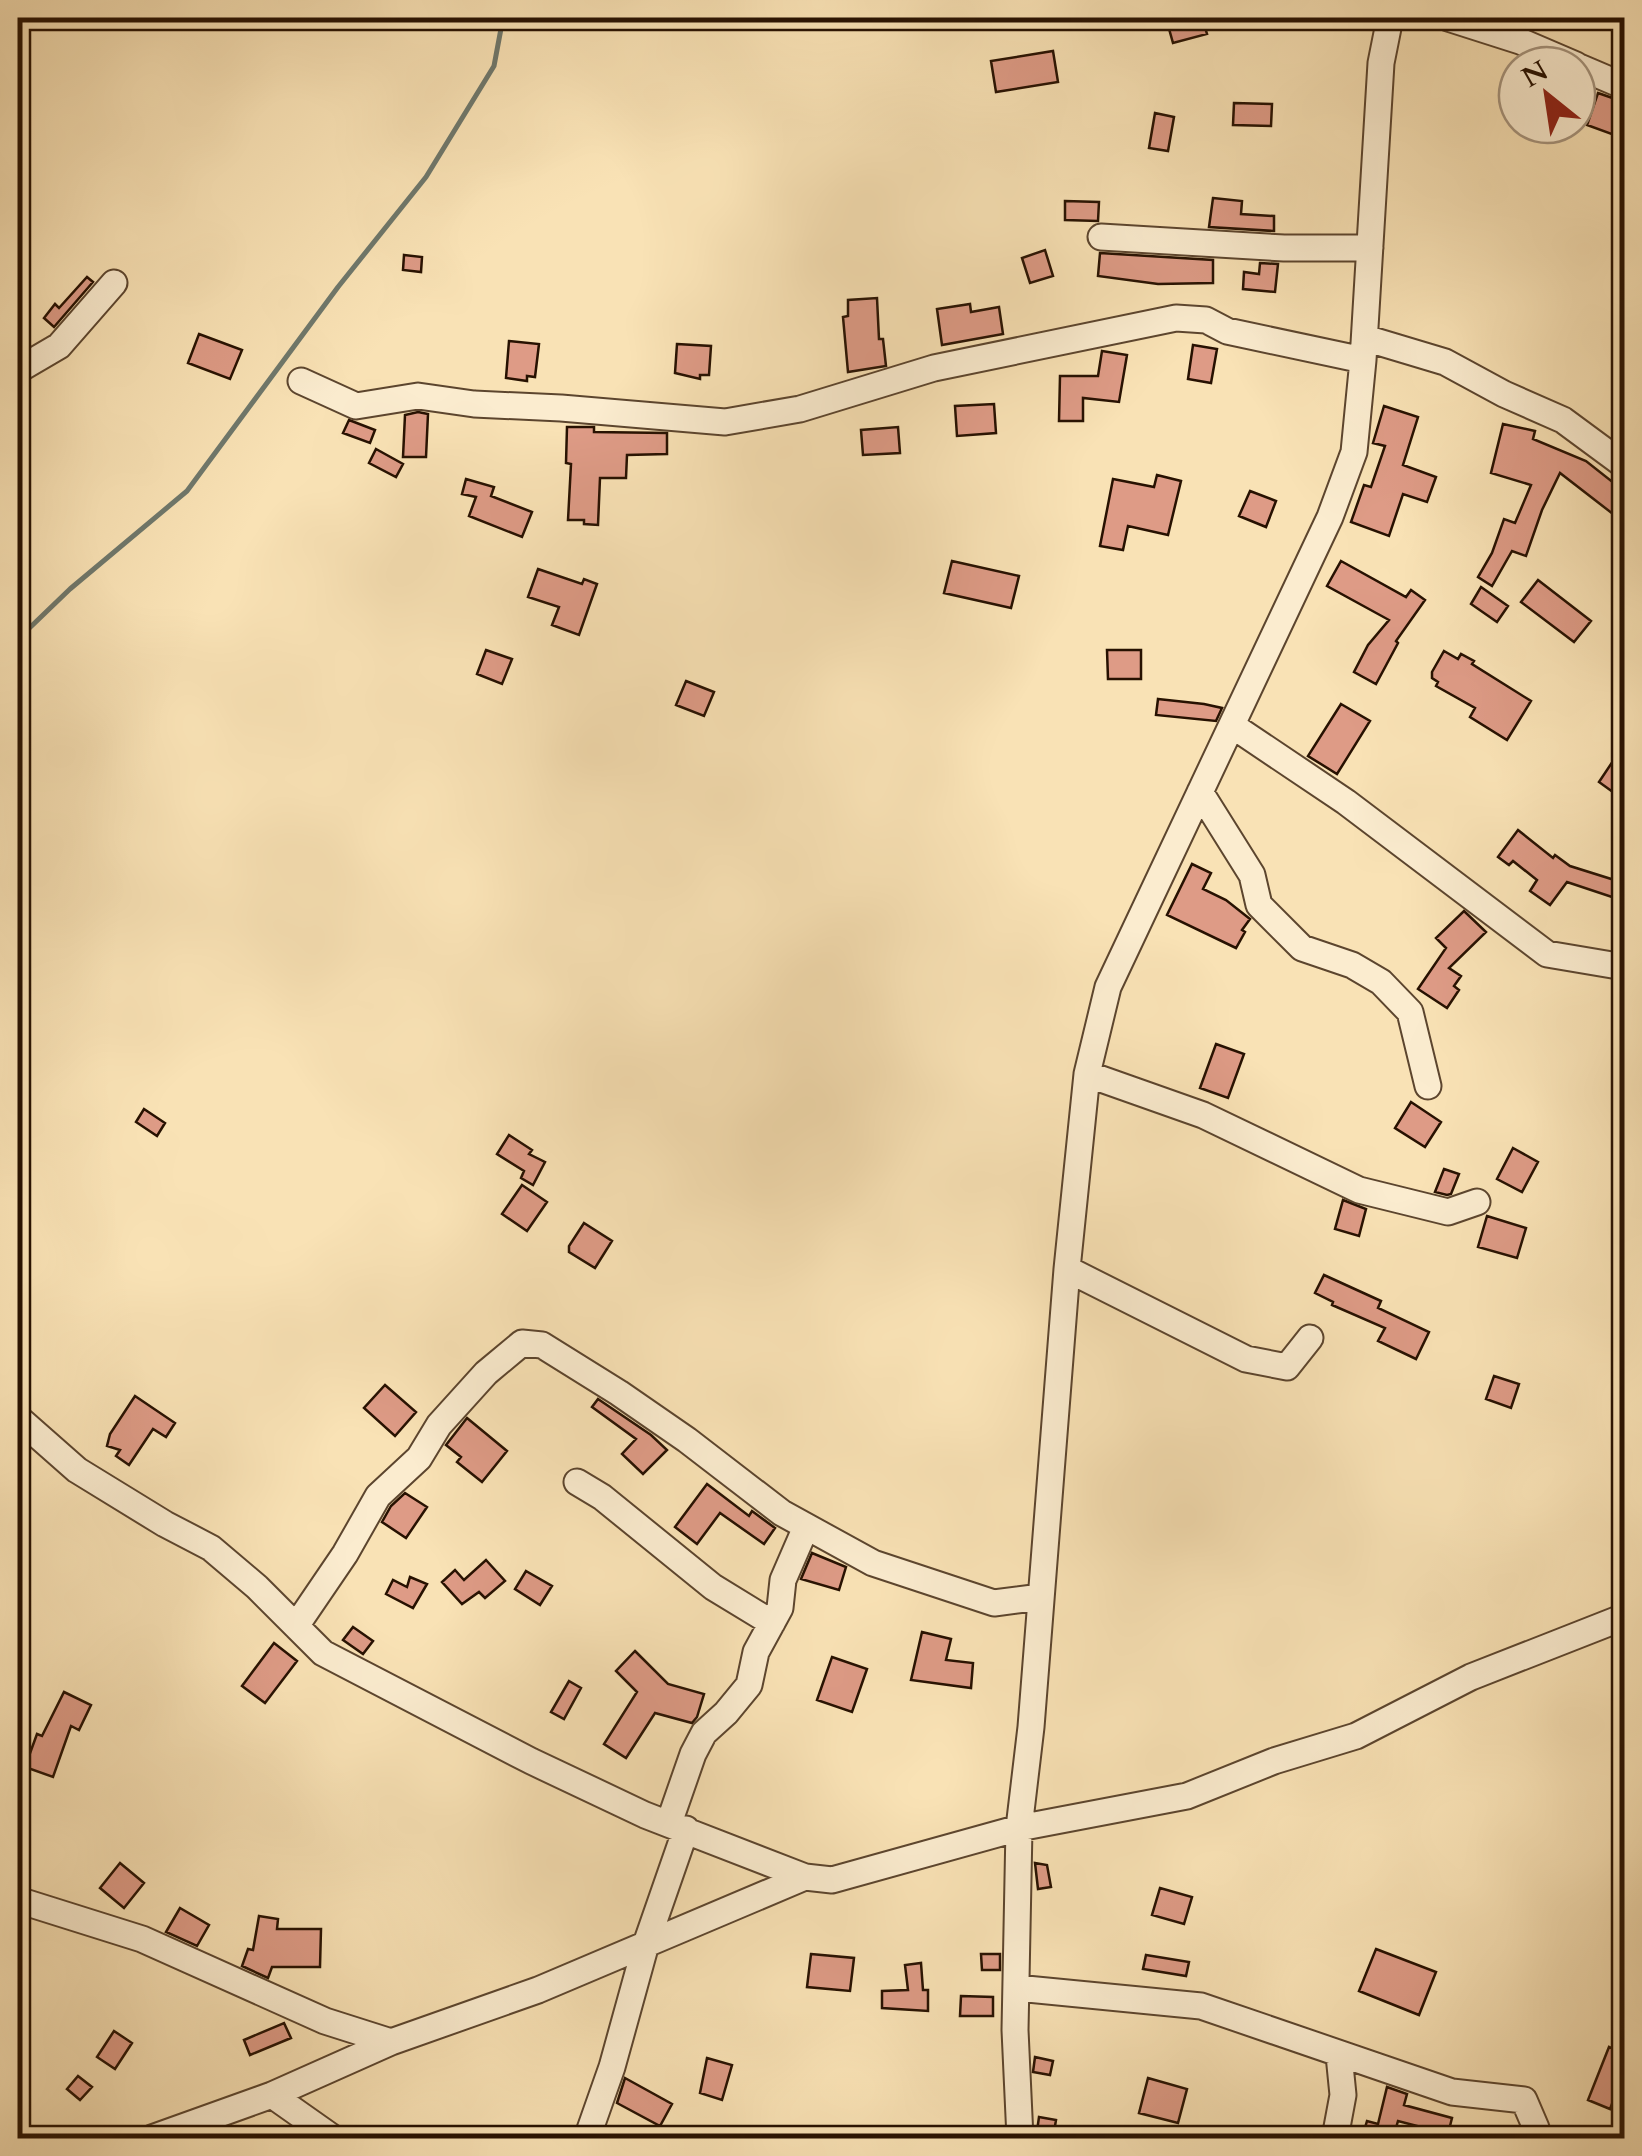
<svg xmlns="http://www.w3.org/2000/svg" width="1642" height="2156" font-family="Cardo,serif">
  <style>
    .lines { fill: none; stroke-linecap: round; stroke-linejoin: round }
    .stream { stroke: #6f786c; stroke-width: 5 }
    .building { fill: #de9b86; stroke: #271101; stroke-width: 2.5 }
    .minor-casing { stroke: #5c452e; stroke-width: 29 }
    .minor { stroke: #fbeccf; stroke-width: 25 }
  </style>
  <rect width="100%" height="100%" fill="#f9e2b5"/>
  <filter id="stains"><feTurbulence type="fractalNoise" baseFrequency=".002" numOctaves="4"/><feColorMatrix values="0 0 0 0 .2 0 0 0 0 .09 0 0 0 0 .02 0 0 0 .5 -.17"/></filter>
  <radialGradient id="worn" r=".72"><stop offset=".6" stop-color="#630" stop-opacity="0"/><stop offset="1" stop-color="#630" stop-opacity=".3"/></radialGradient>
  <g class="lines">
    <path class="stream" d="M 18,639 L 70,589 L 187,491 L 338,287 L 426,177 L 494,66 L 503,18"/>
  </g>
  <path class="building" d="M 1166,18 L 1202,18 L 1207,34 L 1173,43 Z
    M 1053,51 L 1058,82 L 996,92 L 991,61 Z
    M 1598,93 L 1624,102 L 1624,115 L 1617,136 L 1587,125 Z
    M 1234,103 L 1272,104 L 1271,126 L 1233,125 Z
    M 1155,113 L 1174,117 L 1168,151 L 1149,148 Z
    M 1213,198 L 1242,201 L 1241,214 L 1274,216 L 1274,231 L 1209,227 Z
    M 1065,201 L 1099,202 L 1098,221 L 1065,220 Z
    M 1045,250 L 1053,276 L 1030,283 L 1022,258 Z
    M 1100,253 L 1213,260 L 1213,283 L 1158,284 L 1098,276 Z
    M 404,255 L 422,257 L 421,272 L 403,270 Z
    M 1260,263 L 1278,264 L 1275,292 L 1243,289 L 1244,272 L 1259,274 Z
    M 87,277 L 93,282 L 54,327 L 44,318 L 55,304 L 59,308 Z
    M 877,298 L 879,339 L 883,339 L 886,366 L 848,372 L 843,317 L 848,316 L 848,300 Z
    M 970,304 L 971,312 L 999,307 L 1003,334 L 942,345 L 937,309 Z
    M 199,334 L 242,350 L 230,379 L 188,363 Z
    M 509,341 L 539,344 L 535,377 L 527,376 L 527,381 L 506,378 Z
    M 677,344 L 711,346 L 709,375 L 700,375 L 700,379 L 675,373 Z
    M 1193,345 L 1217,349 L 1211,383 L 1188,379 Z
    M 1102,351 L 1127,355 L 1119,402 L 1083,398 L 1083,421 L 1059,421 L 1060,376 L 1098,376 Z
    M 994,404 L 996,433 L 957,436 L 955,406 Z
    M 1384,406 L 1418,417 L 1403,465 L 1436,477 L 1427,502 L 1403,494 L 1389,536 L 1351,522 L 1364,485 L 1371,487 L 1385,446 L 1373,443 Z
    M 418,412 L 428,414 L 426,457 L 403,457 L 405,415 Z
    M 349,420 L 375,430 L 370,443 L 343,433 Z
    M 1503,424 L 1535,431 L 1533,439 L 1586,461 L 1624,491 L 1624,500 L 1613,514 L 1560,473 L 1542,510 L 1526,556 L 1512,551 L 1492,586 L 1478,577 L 1492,553 L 1504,519 L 1515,523 L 1531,485 L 1491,473 Z
    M 567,427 L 594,427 L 594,432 L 667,433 L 667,454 L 627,455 L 626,478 L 600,478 L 598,525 L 584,524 L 584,520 L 568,520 L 571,464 L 566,463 Z
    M 898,427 L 900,453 L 863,455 L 861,430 Z
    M 376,449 L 403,464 L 396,477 L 369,463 Z
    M 1157,475 L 1181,481 L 1168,535 L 1128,526 L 1123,550 L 1100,546 L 1113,479 L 1154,487 Z
    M 466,479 L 494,487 L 491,496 L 532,512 L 522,537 L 469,516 L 476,497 L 462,494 Z
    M 1250,491 L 1276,501 L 1266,527 L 1239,516 Z
    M 952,561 L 1019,576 L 1011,608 L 944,593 Z
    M 1341,561 L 1406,597 L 1411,590 L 1425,600 L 1396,641 L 1398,643 L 1376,684 L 1354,672 L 1368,645 L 1389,620 L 1327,586 Z
    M 538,569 L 582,584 L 584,579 L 597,584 L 579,635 L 552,625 L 559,607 L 528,597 Z
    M 1538,580 L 1591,621 L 1574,642 L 1521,602 Z
    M 1481,587 L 1508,606 L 1497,622 L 1471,604 Z
    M 486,650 L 512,659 L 502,684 L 477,674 Z
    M 1107,650 L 1141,650 L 1141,679 L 1108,679 Z
    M 1444,651 L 1458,659 L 1461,654 L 1474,661 L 1472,664 L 1531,701 L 1507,740 L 1470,717 L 1475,708 L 1436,686 L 1438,682 L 1432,678 L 1432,672 Z
    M 686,681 L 714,692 L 704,716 L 676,705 Z
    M 1158,699 L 1204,704 L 1222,708 L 1216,721 L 1156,715 Z
    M 1341,704 L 1370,721 L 1337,774 L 1308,756 Z
    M 1613,761 L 1624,769 L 1624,800 L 1599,782 Z
    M 1518,830 L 1553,858 L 1555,855 L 1570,866 L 1624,883 L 1624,901 L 1567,882 L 1550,905 L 1530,891 L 1537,880 L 1513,861 L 1509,865 L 1498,857 Z
    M 1192,864 L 1211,873 L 1203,889 L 1226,900 L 1250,919 L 1242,930 L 1245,932 L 1236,948 L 1167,915 Z
    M 1464,911 L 1486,932 L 1449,968 L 1461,976 L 1454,986 L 1459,990 L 1447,1008 L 1418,989 L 1446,948 L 1436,938 Z
    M 1216,1044 L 1244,1054 L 1228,1098 L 1200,1088 Z
    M 1411,1102 L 1441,1122 L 1425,1147 L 1395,1128 Z
    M 144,1109 L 165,1123 L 157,1136 L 136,1122 Z
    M 509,1135 L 532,1150 L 529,1154 L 545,1162 L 533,1185 L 521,1178 L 524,1171 L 497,1154 Z
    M 1513,1148 L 1538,1162 L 1522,1192 L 1497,1179 Z
    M 1444,1169 L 1459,1174 L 1451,1194 L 1447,1195 L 1435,1192 Z
    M 522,1185 L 547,1202 L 527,1231 L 502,1214 Z
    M 1343,1200 L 1366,1209 L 1359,1236 L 1335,1229 Z
    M 1487,1216 L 1526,1228 L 1517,1258 L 1478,1247 Z
    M 584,1223 L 612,1241 L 595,1268 L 569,1252 L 569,1246 Z
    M 1324,1275 L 1381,1301 L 1378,1308 L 1429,1332 L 1416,1359 L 1378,1341 L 1385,1328 L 1332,1305 L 1333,1302 L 1315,1293 Z
    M 1494,1376 L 1519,1384 L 1511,1408 L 1486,1399 Z
    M 385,1385 L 416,1412 L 395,1436 L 364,1408 Z
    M 135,1396 L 175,1423 L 166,1437 L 153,1429 L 129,1465 L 116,1456 L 120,1450 L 107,1446 L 110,1434 Z
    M 598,1399 L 651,1435 L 667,1450 L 643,1474 L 622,1454 L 636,1439 L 592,1407 Z
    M 467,1418 L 507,1451 L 482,1482 L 457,1462 L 461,1457 L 446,1445 Z
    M 707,1484 L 749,1516 L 752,1511 L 775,1528 L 764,1544 L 720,1513 L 697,1544 L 675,1527 Z
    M 405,1493 L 427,1507 L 406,1538 L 382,1522 L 391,1506 Z
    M 812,1553 L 846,1567 L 839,1590 L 801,1579 Z
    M 486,1560 L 505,1581 L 485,1598 L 479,1592 L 462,1604 L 442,1582 L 455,1570 L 464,1580 Z
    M 526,1571 L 552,1586 L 540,1605 L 515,1589 Z
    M 410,1577 L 427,1584 L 413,1608 L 386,1594 L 393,1580 L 407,1587 Z
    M 353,1627 L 373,1641 L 363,1654 L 343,1640 Z
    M 922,1632 L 951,1639 L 946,1660 L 973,1663 L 971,1688 L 911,1680 Z
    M 274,1643 L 297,1661 L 265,1703 L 242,1686 Z
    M 635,1651 L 668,1684 L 704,1694 L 697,1717 L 692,1723 L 655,1713 L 626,1758 L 604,1744 L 637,1692 L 616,1671 Z
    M 832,1657 L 867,1669 L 852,1712 L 817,1700 Z
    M 569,1681 L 581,1688 L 564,1719 L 551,1712 Z
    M 64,1692 L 91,1705 L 79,1730 L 71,1726 L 53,1777 L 25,1767 L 37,1734 L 42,1736 Z
    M 120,1863 L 144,1883 L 124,1908 L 100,1888 Z
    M 1035,1863 L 1047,1865 L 1051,1887 L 1038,1889 Z
    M 1160,1888 L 1192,1897 L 1184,1924 L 1152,1915 Z
    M 180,1908 L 209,1925 L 197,1946 L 166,1932 Z
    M 259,1916 L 278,1919 L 277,1929 L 321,1929 L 320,1967 L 272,1967 L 268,1978 L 242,1966 L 248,1949 L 253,1950 Z
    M 1376,1949 L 1436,1972 L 1419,2015 L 1359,1991 Z
    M 811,1954 L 854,1958 L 850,1991 L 807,1987 Z
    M 981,1954 L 1000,1954 L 1000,1970 L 982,1970 Z
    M 1146,1955 L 1189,1962 L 1186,1976 L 1143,1969 Z
    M 921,1963 L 923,1990 L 928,1990 L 928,2011 L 882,2008 L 882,1991 L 908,1990 L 905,1965 Z
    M 961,1996 L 993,1997 L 993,2016 L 960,2016 Z
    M 284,2023 L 291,2038 L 250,2055 L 244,2040 Z
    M 114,2031 L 132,2043 L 115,2069 L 97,2057 Z
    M 1609,2047 L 1624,2053 L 1624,2073 L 1610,2109 L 1588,2100 Z
    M 1035,2057 L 1053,2061 L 1050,2075 L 1033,2072 Z
    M 707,2058 L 732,2065 L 722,2100 L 700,2093 Z
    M 78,2076 L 92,2087 L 80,2100 L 67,2089 Z
    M 625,2078 L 672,2104 L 660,2126 L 617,2103 Z
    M 1148,2078 L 1187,2089 L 1178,2123 L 1139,2113 Z
    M 1387,2087 L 1407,2094 L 1404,2105 L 1452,2118 L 1448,2134 L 1398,2121 L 1396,2128 L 1415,2132 L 1414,2138 L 1362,2138 L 1367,2121 L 1378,2124 Z
    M 1039,2117 L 1056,2120 L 1053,2138 L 1036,2138 Z"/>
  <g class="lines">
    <g class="minor-casing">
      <path id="minor" d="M 1448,18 L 1520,41 L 1576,65
        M 1577,66 L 1624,86
        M 1101,237 L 1284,248 L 1370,248
        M 1365,338 L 1445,362 L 1504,394 L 1563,420 L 1624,465
        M 18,370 L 59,346 L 114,283
        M 301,381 L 356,406 L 418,396 L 474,404 L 561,408 L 725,422 L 800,409 L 934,368 L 1176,318 L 1206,320 L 1227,331 L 1363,360
        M 1233,726 L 1346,802 L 1547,954 L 1624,967
        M 1200,792 L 1252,875 L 1259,905 L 1302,948 L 1352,965 L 1381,982 L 1410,1012 L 1428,1086
        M 1087,1074 L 1203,1115 L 1359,1190 L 1448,1212 L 1477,1202
        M 1067,1269 L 1246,1359 L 1287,1367 L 1310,1338
        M 18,1418 L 77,1470 L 165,1524 L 211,1548 L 257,1587 L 323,1653 L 531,1761 L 645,1815 L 805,1877 L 832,1880 L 1019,1828 L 1187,1796 L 1274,1761 L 1356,1736 L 1471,1677 L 1624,1617
        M 577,1482 L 602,1497 L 713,1587 L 772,1623
        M 296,1626 L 345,1554 L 378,1496 L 419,1458 L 439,1425 L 486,1373 L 522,1343 L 542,1345 L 619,1393 L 687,1440 L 782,1513 L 873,1563 L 994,1603 L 1041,1597
        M 669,1823 L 693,1754 L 704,1733 L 726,1713 L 749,1685 L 756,1652 L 780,1608 L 783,1580 L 806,1527
        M 18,1900 L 142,1939 L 325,2021 L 391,2042
        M 1016,1988 L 1201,2006 L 1452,2092 L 1524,2100 L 1536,2128 L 1534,2138
        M 272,2095 L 333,2138
        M 152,2138 L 272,2095 L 391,2042 L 538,1990 L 805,1877
        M 587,2138 L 612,2067 L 646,1944 L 686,1829
        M 1020,2138 L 1015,2030 L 1019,1828 L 1031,1727 L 1067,1269 L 1087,1074 L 1108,987 L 1330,517 L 1354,452 L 1363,360 L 1381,63 L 1390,18
        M 1335,2138 L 1343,2095 L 1339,2055"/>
    </g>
    <use href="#minor" class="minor"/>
  </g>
  <rect width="1642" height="2156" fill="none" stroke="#f9e2b5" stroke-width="60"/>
  <rect x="20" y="20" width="1602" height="2116" fill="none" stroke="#271101" stroke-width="5"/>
  <rect x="30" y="30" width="1582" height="2096" fill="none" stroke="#271101" stroke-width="2.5"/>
  <g transform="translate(1547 95) rotate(330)"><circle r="48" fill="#fbeccf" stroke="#a6947d" stroke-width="2.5"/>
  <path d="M0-8L18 38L0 25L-18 38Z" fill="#8f2418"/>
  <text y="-15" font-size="28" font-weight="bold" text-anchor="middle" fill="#271101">N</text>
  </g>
  <rect width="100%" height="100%" filter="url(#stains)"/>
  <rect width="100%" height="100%" fill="url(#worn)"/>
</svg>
